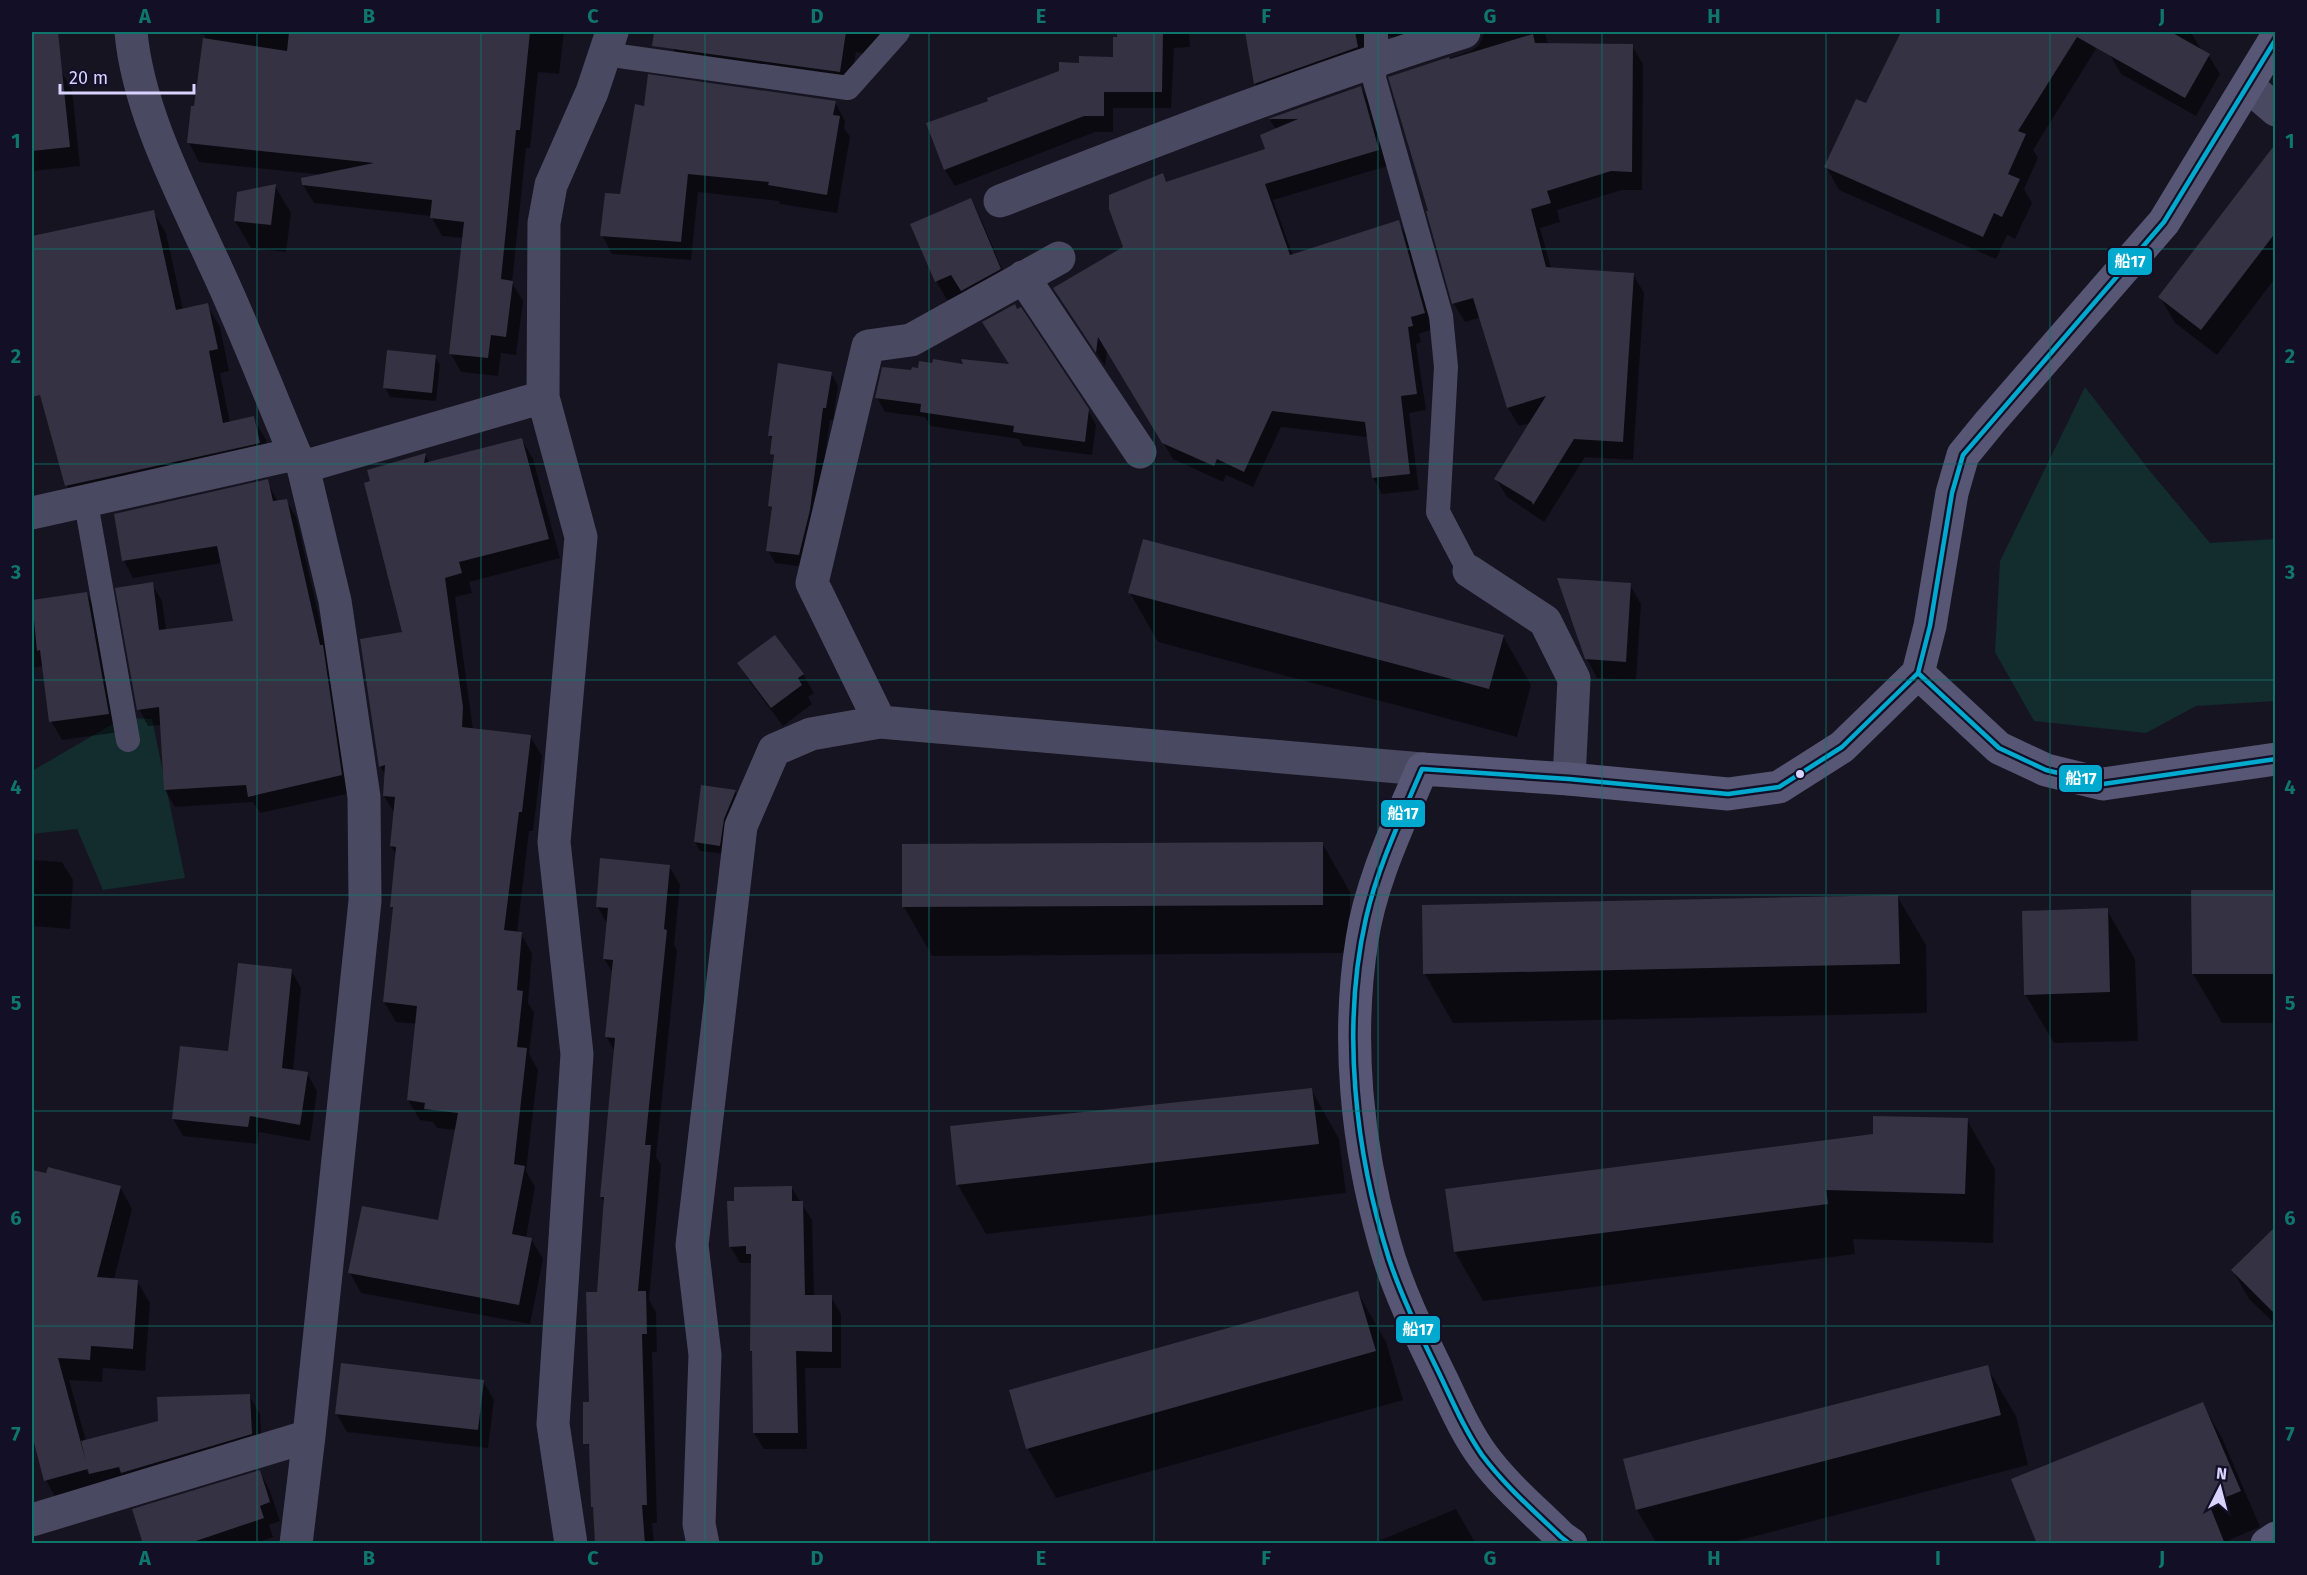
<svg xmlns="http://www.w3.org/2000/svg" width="2307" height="1575" font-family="'Fira Sans','Noto Sans JP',sans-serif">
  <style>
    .green { fill: #132c2d }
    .shadow { fill: #0007; fill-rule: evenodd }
    .building { fill: #343243 }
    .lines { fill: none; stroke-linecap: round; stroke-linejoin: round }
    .lane { stroke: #4a4962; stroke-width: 24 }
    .street { stroke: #4a4962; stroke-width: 33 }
    .secondary { stroke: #575674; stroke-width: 33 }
    .bus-1-casing { stroke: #130f26; stroke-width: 9 }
    .bus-1 { stroke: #00a9ce; stroke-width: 4.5 }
    .grid { fill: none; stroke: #0f766e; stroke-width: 1.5; stroke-opacity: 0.55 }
    .bus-dot { fill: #d9d4ff; stroke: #130f26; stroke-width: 2 }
    .line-badge { stroke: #130f26; stroke-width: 2 }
    .badge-label { font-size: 16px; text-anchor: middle; font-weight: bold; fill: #fff }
    .neatline { fill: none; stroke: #0f766e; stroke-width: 2 }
    .grid-label { font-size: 20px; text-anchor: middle; font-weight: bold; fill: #0f766e }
  </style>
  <rect width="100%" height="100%" fill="#161421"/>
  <path class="green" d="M 2085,387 L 2149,470 L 2210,543 L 2275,539 L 2275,701 L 2196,706 L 2146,733 L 2034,721 L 1995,652 L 2000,561 Z
    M 123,718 L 152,719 L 185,878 L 103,890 L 77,829 L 32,834 L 32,771 Z"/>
  <path class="shadow" d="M 182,32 L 564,32 L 559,74 L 538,72 L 530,148 L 526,148 L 512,283 L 523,301 L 516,355 L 501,353 L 498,376 L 461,372 L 451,354 L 464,238 L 442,236 L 431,216 L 314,203 L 303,185 L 324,175 L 199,162 L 189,143 L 205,35 Z
    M 675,32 L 879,32 L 877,44 L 872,55 L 856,52 L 850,91 L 684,67 L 673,49 Z
    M 1118,32 L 1189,32 L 1190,47 L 1174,48 L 1171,108 L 1113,108 L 1113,132 L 1095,132 L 955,186 L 945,170 L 928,124 L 1080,65 L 1115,59 Z
    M 1247,32 L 1545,32 L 1548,45 L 1632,46 L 1643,64 L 1642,190 L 1622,190 L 1557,210 L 1560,222 L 1540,228 L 1551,268 L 1633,274 L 1644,293 L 1633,460 L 1585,457 L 1544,522 L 1507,497 L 1496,479 L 1531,423 L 1519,426 L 1508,408 L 1481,317 L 1465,322 L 1454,304 L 1428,212 L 1430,212 L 1390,78 L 1471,51 L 1479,45 L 1484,34 L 1470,32 L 1402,54 L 1393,37 L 1387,36 L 1266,102 L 1255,84 Z
    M 1902,32 L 2086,32 L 2096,49 L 2033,150 L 2038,158 L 2024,189 L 2032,203 L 2015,239 L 2007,235 L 1996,259 L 1839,190 L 1826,167 L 1867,105 Z
    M 2124,32 L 2186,32 L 2192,34 L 2202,51 L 2209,56 L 2220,74 L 2196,116 L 2121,74 L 2110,55 Z
    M 61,71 L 72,90 L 80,166 L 32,171 L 32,75 Z
    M 1361,87 L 1370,103 L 1388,166 L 1273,200 L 1293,256 L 1398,222 L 1408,238 L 1433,329 L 1419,334 L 1421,342 L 1416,344 L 1426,410 L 1409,413 L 1419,490 L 1382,494 L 1373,478 L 1368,437 L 1281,427 L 1253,487 L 1226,475 L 1223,482 L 1173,459 L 1107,350 L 1105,366 L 1064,305 L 1125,248 L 1167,184 L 1266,150 L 1276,130 L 1270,120 Z
    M 835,102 L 845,121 L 844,128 L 850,137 L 837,213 L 780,204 L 779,201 L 698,192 L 691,260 L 612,254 L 602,235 L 621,196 L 645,107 Z
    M 2276,173 L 2276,277 L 2217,355 L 2175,323 L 2160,297 Z
    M 275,186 L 291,213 L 286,252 L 251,248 L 235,221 Z
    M 971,200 L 981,219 L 1010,288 L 963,293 L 947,300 L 936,281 Z
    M 153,211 L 166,233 L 183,310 L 207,305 L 220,327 L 229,371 L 220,373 L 230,423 L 253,418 L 266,440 L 271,464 L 79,508 L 67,486 L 32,360 L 32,237 Z
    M 435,356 L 440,365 L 436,401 L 390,397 L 385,387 Z
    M 831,373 L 838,386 L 833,420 L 830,420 L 816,523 L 806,567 L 775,563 L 768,550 L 773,511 L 770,506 L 775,459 L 772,454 L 773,442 L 769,435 Z
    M 877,397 L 1088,410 L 1096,425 L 1092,455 L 1023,446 L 1019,439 L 930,426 L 925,417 L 885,412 Z
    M 522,440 L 533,459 L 560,558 L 469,582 L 472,593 L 455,597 L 473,730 L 530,736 L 542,756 L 533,831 L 529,831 L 517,933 L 521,934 L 532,953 L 528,1003 L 534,1012 L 529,1054 L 538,1070 L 526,1171 L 535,1187 L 526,1238 L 531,1239 L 543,1259 L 530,1324 L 361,1293 L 350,1273 L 439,1222 L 456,1130 L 437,1128 L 433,1122 L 420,1120 L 408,1100 L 417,1024 L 396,1022 L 384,1002 L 394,911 L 391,906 L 397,856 L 391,846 L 395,814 L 384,796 L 386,776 L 380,766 L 403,633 L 425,454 L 430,464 Z
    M 267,481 L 278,502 L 286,500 L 296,517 L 328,656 L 351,793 L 260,813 L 253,802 L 175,807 L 165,790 L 162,725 L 148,726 L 139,709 L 152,584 L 162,601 L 166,630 L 235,622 L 222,563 L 133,578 L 124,561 Z
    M 1630,585 L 1641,604 L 1636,680 L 1597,678 L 1587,659 Z
    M 86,593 L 97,612 L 119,732 L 62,740 L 51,721 L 44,666 L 32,668 L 32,601 Z
    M 1130,593 L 1503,636 L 1531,685 L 1517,737 L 1158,642 Z
    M 739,663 L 803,674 L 814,693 L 808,697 L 812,704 L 783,726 L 750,682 Z
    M 735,791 L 741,800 L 724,854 L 700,851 L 695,842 Z
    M 1322,843 L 1350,892 L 1350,953 L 932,956 L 904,907 Z
    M 32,860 L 62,862 L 73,880 L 70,929 L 32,926 Z
    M 669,866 L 680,885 L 674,945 L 677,950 L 656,1157 L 661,1165 L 649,1300 L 656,1312 L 657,1352 L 652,1352 L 657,1523 L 652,1523 L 654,1544 L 608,1544 L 595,1457 L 584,1438 L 591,1403 L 605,1203 L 601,1197 L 615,1052 L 606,1036 L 613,973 L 604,959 L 608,925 L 597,906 Z
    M 2276,891 L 2276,1023 L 2222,1023 L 2193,974 Z
    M 1897,896 L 1926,945 L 1927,1013 L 1453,1023 L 1425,974 L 1424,907 Z
    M 2107,910 L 2135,959 L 2138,1041 L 2054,1043 L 2025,994 Z
    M 291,970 L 301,988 L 293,1071 L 307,1073 L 317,1091 L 310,1141 L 259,1132 L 258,1144 L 183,1136 L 173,1119 L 230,1053 Z
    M 1311,1089 L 1339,1139 L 1346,1193 L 986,1234 L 958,1185 L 951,1128 Z
    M 1967,1120 L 1995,1169 L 1993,1243 L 1853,1239 L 1855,1254 L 1483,1301 L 1455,1252 L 1447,1190 L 1874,1135 Z
    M 32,1171 L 120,1187 L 132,1209 L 114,1279 L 137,1281 L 150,1303 L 145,1371 L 103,1368 L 102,1382 L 69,1380 L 86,1441 L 160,1423 L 249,1395 L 260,1414 L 262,1452 L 58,1502 L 46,1480 L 32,1429 ZM 83,1463 L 90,1470 L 90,1476 Z
    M 791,1187 L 812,1220 L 814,1297 L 831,1297 L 841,1314 L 841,1368 L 805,1368 L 807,1449 L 764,1449 L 754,1433 L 754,1355 L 751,1351 L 752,1263 L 740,1263 L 730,1246 L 736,1202 Z
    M 2276,1228 L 2276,1325 L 2249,1299 L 2233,1271 Z
    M 1358,1293 L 1386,1342 L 1403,1400 L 1056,1498 L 1028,1449 Z
    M 1987,1367 L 2016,1416 L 2028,1465 L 1725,1544 L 1657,1544 L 1637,1510 L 1625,1460 Z
    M 483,1381 L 494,1400 L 488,1448 L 347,1432 L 336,1413 Z
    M 2203,1404 L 2223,1440 L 2260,1527 L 2229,1540 L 2230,1544 L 2039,1544 Z
    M 260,1472 L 270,1491 L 280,1521 L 269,1525 L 273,1537 L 253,1544 L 144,1544 Z
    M 1456,1509 L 1476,1544 L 1371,1544 Z"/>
  <path class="building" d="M 32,32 L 58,32 L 70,147 L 32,151 Z
    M 289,32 L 530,32 L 520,130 L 516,130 L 501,279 L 513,281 L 506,337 L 491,335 L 488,358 L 449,354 L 464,222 L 430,218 L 432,200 L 302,185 L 301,178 L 374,163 L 187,143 L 191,106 L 194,106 L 203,38 L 287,51 Z
    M 654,32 L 846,32 L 840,72 L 652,46 Z
    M 1117,32 L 1163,32 L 1162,92 L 1104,92 L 1104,116 L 1084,116 L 944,170 L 926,123 L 988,101 L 987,98 L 1059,71 L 1059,62 L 1079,63 L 1079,56 L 1113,57 L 1113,37 L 1117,37 Z
    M 1245,32 L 1355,32 L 1358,47 L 1254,84 Z
    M 1901,32 L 2171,32 L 2210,54 L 2185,98 L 2077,37 L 2018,131 L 2026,134 L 2008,174 L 2020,179 L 2002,217 L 1994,213 L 1983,237 L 1824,167 L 1856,99 L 1866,103 Z
    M 1533,34 L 1535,43 L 1633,44 L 1632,172 L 1611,171 L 1547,191 L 1551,203 L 1531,209 L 1546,267 L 1634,273 L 1623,442 L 1574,439 L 1533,505 L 1532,502 L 1494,479 L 1546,396 L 1507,408 L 1473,298 L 1452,304 L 1426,211 L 1428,211 L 1388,77 L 1449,57 L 1450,59 Z
    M 648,74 L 836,101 L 833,115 L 840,116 L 827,195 L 768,185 L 769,182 L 688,174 L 681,242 L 600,236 L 605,193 L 620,194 L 635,104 L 644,106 Z
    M 1361,86 L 1379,150 L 1265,184 L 1290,255 L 1399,220 L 1425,313 L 1411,317 L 1413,326 L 1408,327 L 1417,394 L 1401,396 L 1410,474 L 1372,478 L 1365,422 L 1272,411 L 1244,472 L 1217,459 L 1214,466 L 1162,443 L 1098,337 L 1096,353 L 1053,288 L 1123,247 L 1109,209 L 1109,195 L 1163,173 L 1166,182 L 1265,149 L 1260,135 L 1298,119 L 1268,119 Z
    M 2276,143 L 2276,232 L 2201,330 L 2158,297 Z
    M 276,184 L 271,225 L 234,221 L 237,192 Z
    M 971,198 L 1001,269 L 961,291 L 951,275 L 935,282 L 910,224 Z
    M 154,210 L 176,310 L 208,303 L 218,349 L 209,351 L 223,423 L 254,416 L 260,443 L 65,486 L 40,395 L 32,397 L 32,236 Z
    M 1015,304 L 1017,309 L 1021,307 L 1089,409 L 1085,442 L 1013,432 L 1014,426 L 920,412 L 921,404 L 875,398 L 882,367 L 911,370 L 912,367 L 918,368 L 919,361 L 932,363 L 933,359 L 963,364 L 961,359 L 1009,364 L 982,322 Z
    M 387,350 L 436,355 L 432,393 L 383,388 Z
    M 778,363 L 832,372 L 826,408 L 823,408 L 810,510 L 799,555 L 766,551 L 772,507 L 768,506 L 774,455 L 770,454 L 772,436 L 768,436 Z
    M 522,438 L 549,539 L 459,562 L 462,573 L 445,578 L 463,707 L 462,727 L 531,735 L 522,812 L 519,812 L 504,930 L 522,932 L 517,990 L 523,991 L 517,1047 L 527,1048 L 514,1164 L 525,1166 L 512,1234 L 532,1238 L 519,1305 L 348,1273 L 362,1206 L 438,1220 L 458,1113 L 424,1109 L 425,1103 L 407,1100 L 417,1006 L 383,1002 L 393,907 L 390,907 L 396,847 L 390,846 L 395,797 L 383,796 L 385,765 L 379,767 L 360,639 L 402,632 L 364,483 L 370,481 L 367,470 L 426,453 L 424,463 Z
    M 268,479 L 273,501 L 287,499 L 320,645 L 323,645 L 342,775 L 248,797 L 246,785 L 164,790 L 159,707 L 137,710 L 115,588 L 153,582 L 159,630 L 233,621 L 217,546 L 122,561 L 114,514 Z
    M 1143,539 L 1504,635 L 1489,689 L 1128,593 Z
    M 1557,578 L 1631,583 L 1626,662 L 1585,659 Z
    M 87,592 L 109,714 L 49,722 L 40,650 L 37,651 L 32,600 Z
    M 775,635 L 804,674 L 798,678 L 802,685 L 771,708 L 737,663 Z
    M 701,785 L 736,790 L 724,819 L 720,846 L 694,842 Z
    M 1323,842 L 1323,905 L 902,907 L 902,844 Z
    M 600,858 L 670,865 L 664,929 L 667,930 L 645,1145 L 651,1145 L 638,1291 L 646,1291 L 647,1334 L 642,1334 L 647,1505 L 642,1505 L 645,1544 L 595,1544 L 593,1507 L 591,1507 L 589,1444 L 583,1444 L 583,1402 L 589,1402 L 586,1292 L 597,1292 L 604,1197 L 600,1197 L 615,1038 L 605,1037 L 613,960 L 603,959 L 608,908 L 596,907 Z
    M 2191,890 L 2276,890 L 2276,974 L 2192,974 Z
    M 1898,895 L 1900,964 L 1423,974 L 1422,905 Z
    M 2108,908 L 2110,992 L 2024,995 L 2022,911 Z
    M 238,963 L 292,969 L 282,1068 L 308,1072 L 300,1125 L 250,1116 L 248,1127 L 172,1119 L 180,1046 L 228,1051 Z
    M 1312,1088 L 1319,1144 L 956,1185 L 950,1126 Z
    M 1873,1116 L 1968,1118 L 1965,1194 L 1826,1190 L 1828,1204 L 1454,1252 L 1445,1189 L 1873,1134 Z
    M 48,1167 L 121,1186 L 97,1277 L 138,1280 L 133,1349 L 91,1346 L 90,1360 L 58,1358 L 88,1469 L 44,1481 L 32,1435 L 32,1170 L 46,1173 Z
    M 792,1186 L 792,1201 L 803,1201 L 805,1295 L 832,1295 L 832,1352 L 796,1351 L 798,1433 L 753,1433 L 752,1351 L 750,1351 L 751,1254 L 746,1254 L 746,1246 L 729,1247 L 727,1201 L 734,1201 L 734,1187 Z
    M 2276,1226 L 2276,1315 L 2231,1270 Z
    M 1358,1291 L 1376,1351 L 1026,1449 L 1009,1390 Z
    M 341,1363 L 484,1380 L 478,1430 L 335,1414 Z
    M 1988,1365 L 2001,1415 L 1636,1510 L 1623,1459 Z
    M 250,1394 L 252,1434 L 121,1473 L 119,1467 L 89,1474 L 81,1441 L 158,1421 L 157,1397 Z
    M 2203,1402 L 2241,1491 L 2209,1504 L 2225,1544 L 2037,1544 L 2011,1479 Z
    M 260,1470 L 270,1502 L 260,1506 L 264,1518 L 187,1544 L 143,1544 L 132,1509 Z"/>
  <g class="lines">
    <path class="lane" d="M 1376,32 L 1376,59 L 1374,78 L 1441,316 L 1446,367 L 1438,512 L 1469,571
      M 605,54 L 848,88 L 898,32
      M 86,503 L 128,740"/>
    <path class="street" d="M 131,32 C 138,112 184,197 217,270 C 245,330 269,393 295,454 L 303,467 L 335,601 L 364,797 L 365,901 L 309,1436 L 296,1544
      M 2248,86 L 2276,110
      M 1000,201 C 1154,141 1307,81 1464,32
      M 1023,277 L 1140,452
      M 303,467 L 543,397
      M 32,513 L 295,454
      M 1469,571 L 1545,621 L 1574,679 L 1569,779
      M 880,722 L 812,583 L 868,346 L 911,340 L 1059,258
      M 32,1520 L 309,1436
      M 571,1544 L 553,1424 L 577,1054 L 554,842 L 581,537 L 543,397 L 544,223 L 551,185 L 592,92 L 612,32
      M 703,1544 L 699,1524 L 705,1355 L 692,1245 L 741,826 L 774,750 L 811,734 L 880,722 L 1422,769"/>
    <path class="secondary" d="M 1918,673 L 1999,748 L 2046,770 L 2103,784 L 2276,759
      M 1571,1544 L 1561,1537 C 1535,1511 1505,1486 1483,1456 C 1466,1433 1454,1405 1442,1380 C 1420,1335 1397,1289 1384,1241 C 1357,1145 1346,1040 1362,940 C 1371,880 1399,824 1422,769 L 1569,779 L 1728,794 L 1779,787 L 1842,747 L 1918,673 L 1930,626 L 1952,493 L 1963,455 L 1990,422 L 2164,222 L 2276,38
      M 2267,1544 L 2276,1538"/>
    <g class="bus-1-casing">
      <path id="bus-1" d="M 1918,673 L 1999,748 L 2046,770 L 2103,784 L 2276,759
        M 1570,1544 L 1561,1537 C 1534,1511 1505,1486 1482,1455 C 1464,1429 1452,1400 1438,1371 C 1420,1334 1402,1298 1389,1259 C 1355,1152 1341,1028 1366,918 C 1378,866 1401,818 1422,769 L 1569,779 L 1728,794 L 1779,787 L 1842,747 L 1918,673 L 1930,626 L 1952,493 L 1963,455 L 2164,222 L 2276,39"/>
    </g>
    <use href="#bus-1" class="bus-1"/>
  </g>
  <path class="grid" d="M 257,32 L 257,1544M 481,32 L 481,1544M 705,32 L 705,1544M 929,32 L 929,1544M 1154,32 L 1154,1544M 1378,32 L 1378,1544M 1602,32 L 1602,1544M 1826,32 L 1826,1544M 2050,32 L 2050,1544M 32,249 L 2276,249M 32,464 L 2276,464M 32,680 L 2276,680M 32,895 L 2276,895M 32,1111 L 2276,1111M 32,1326 L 2276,1326"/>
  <circle class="bus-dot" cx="1800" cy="774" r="5"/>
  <g class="line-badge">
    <rect x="2107" y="247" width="46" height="29" rx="6" fill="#00a9ce"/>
    <rect x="2058" y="764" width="45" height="29" rx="6" fill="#00a9ce"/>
    <rect x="1380" y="799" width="46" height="29" rx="6" fill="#00a9ce"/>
    <rect x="1395" y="1315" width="46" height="29" rx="6" fill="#00a9ce"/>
  </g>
  <g class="badge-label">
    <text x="2130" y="267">船17</text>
    <text x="2081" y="784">船17</text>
    <text x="1403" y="819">船17</text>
    <text x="1418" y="1335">船17</text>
  </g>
  <rect width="2307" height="1575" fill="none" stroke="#130f26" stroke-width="66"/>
  <g transform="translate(2220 1488) rotate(6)" stroke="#130f26" stroke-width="4.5" paint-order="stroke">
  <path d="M0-4.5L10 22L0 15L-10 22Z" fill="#d9d4ff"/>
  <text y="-9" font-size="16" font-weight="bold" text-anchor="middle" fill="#d9d4ff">N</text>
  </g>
  <path d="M60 84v9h134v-9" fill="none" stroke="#d9d4ff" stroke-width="3"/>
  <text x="69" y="84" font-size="18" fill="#d9d4ff" stroke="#130f26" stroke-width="4.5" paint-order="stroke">20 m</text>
  <rect x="33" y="33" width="2241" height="1509" class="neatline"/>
  <g class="grid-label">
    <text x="145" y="23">A</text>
    <text x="369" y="23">B</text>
    <text x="593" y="23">C</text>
    <text x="817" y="23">D</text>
    <text x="1041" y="23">E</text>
    <text x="1266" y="23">F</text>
    <text x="1490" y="23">G</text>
    <text x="1714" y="23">H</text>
    <text x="1938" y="23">I</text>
    <text x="2162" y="23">J</text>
    <text x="16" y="148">1</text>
    <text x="2290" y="148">1</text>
    <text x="16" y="363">2</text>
    <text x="2290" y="363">2</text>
    <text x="16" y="579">3</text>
    <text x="2290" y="579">3</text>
    <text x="16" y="794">4</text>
    <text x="2290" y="794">4</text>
    <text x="16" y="1010">5</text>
    <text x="2290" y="1010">5</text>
    <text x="16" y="1225">6</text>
    <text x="2290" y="1225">6</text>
    <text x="16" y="1441">7</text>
    <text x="2290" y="1441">7</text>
    <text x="145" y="1565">A</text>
    <text x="369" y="1565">B</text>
    <text x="593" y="1565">C</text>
    <text x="817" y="1565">D</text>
    <text x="1041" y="1565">E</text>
    <text x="1266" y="1565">F</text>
    <text x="1490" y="1565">G</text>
    <text x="1714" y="1565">H</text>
    <text x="1938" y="1565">I</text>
    <text x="2162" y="1565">J</text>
  </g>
</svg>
